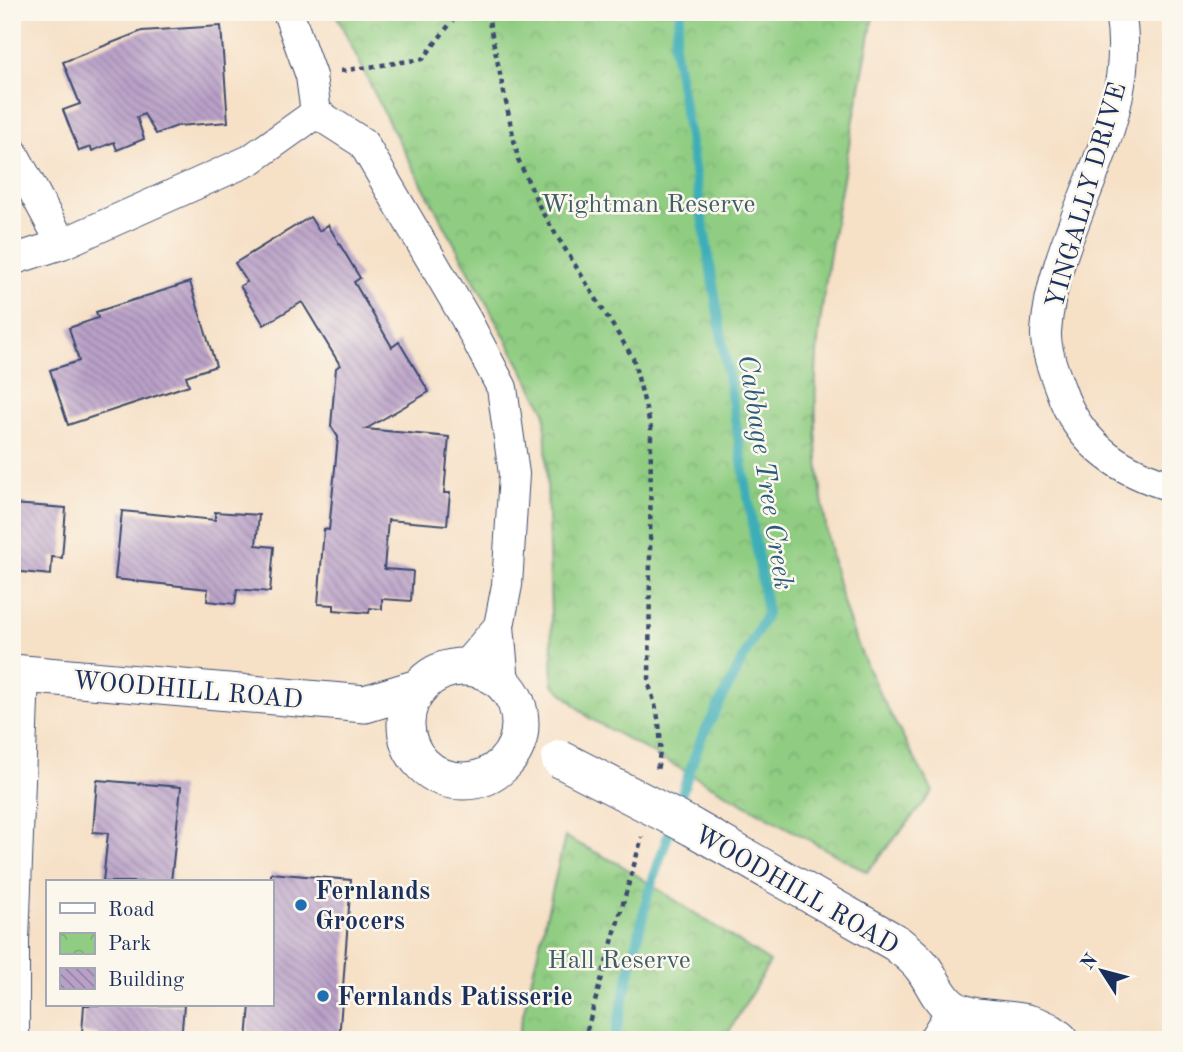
<svg xmlns="http://www.w3.org/2000/svg" width="1183" height="1052" font-family="'Old Standard TT',serif">
  <style>
    .park { fill: url(#park-crowns); stroke: #567e70; stroke-width: 2 }
    .lines { fill: none; stroke-linecap: round; stroke-linejoin: round }
    .stream { stroke: #3daeb7; stroke-width: 10 }
    .building { fill: url(#building-back-hatch) }
    .minor-casing { stroke: #3c4a6e; stroke-width: 32 }
    .tertiary-casing { stroke: #3c4a6e; stroke-width: 39 }
    .path { stroke: #3c4a6e; stroke-width: 4.5; stroke-dasharray: 5 5; stroke-linecap: butt }
    .minor { stroke: #fff; stroke-width: 30 }
    .tertiary { stroke: #fff; stroke-width: 37 }
    .tertiary-bridge-casing { stroke: #3c4a6e; stroke-width: 39; stroke-linecap: butt }
    .tertiary-bridge { stroke: #fff; stroke-width: 37 }
    .poi-dot { fill: #1f6fb2; stroke: #fbf7ec; stroke-width: 2.5 }
    .labels { text-anchor: middle; stroke-width: 5; stroke-linejoin: round; paint-order: stroke }
    .street-label { font-size: 26px; fill: #1b2f5e; stroke: #fbf7ec }
    .park-label { font-size: 26px; fill: #3e5e69; stroke: #fbf7ec }
    .poi-label { font-size: 26px; font-weight: bold; fill: #1b2f5e; stroke: #fbf7ec; text-anchor: start }
    .water-label { font-size: 28px; font-style: italic; fill: #275b7d; stroke: #fbf7ec }
  </style>
  <defs>
    <pattern id="park-crowns" width="20" height="18" patternUnits="userSpaceOnUse" patternTransform="scale(1.75)"><rect width="20" height="18" fill="#90cd82"/><path d="M2 6a3 3 0 1 1 6 0M12 15a3 3 0 1 1 6 0" fill="none" stroke="#7cb073"/></pattern>
    <pattern id="building-back-hatch" width="6" height="6" patternUnits="userSpaceOnUse" patternTransform="scale(1.75)"><rect width="6" height="6" fill="#b9a0c7"/><path d="M-1 5l2 2M0 0l6 6M5-1l2 2" fill="none" stroke="#9683a5"/></pattern>
  </defs>
  <rect width="100%" height="100%" fill="#fbf7ec"/>
  <filter id="ink" filterUnits="userSpaceOnUse"><feTurbulence type="fractalNoise" baseFrequency=".0143" numOctaves="2"/><feDisplacementMap in="SourceGraphic" scale="14" xChannelSelector="R" yChannelSelector="G"/><feConvolveMatrix kernelMatrix="1 2 1 2 8 2 1 2 1" color-interpolation-filters="sRGB"/></filter>
  <filter id="wash" filterUnits="userSpaceOnUse"><feTurbulence type="fractalNoise" baseFrequency=".00686" numOctaves="4" result="noise"/><feDisplacementMap in="SourceGraphic" scale="28" xChannelSelector="R" yChannelSelector="G"/><feGaussianBlur stdDeviation="1.57" result="paint"/><feColorMatrix in="noise" values="0 0 0 0 0 0 0 0 0 0 0 0 0 0 0 0 0 1.4 0 .05"/><feComposite in="paint" operator="in"/></filter>
  <g filter="url(#wash)">
    <rect width="100%" height="100%" fill="#f6e0c6"/>
    <path class="park" d="M 335,12 L 874,12 C 856,113 834,214 821,316 C 808,407 819,528 847,615 C 867,677 902,735 933,792 L 867,872 L 589,718 L 553,684 L 545,411 L 389,123 Z
      M 565,837 L 621,865 L 770,962 L 724,1040 L 517,1040 Z"/>
    <g class="lines">
      <path class="stream" d="M 676,810 L 700,741 L 767,613 L 674,45 L 681,12
        M 614,1040 L 648,894 L 672,824"/>
    </g>
    <g id="blocks">
      <path class="building" d="M 221,26 L 228,122 L 177,126 L 156,134 L 144,114 L 137,117 L 144,139 L 117,150 L 114,142 L 92,151 L 91,147 L 79,151 L 63,110 L 80,104 L 63,62 L 142,31 Z
        M 310,217 L 319,231 L 328,225 L 360,278 L 354,282 L 392,347 L 399,342 L 429,392 L 366,429 L 449,437 L 444,493 L 450,493 L 447,525 L 388,520 L 384,569 L 413,571 L 411,601 L 382,599 L 382,609 L 370,608 L 369,613 L 334,610 L 334,605 L 318,604 L 324,529 L 329,530 L 338,437 L 331,426 L 336,368 L 340,365 L 302,302 L 264,325 L 240,286 L 247,282 L 235,263 Z
        M 190,282 L 216,366 L 186,376 L 189,385 L 68,425 L 50,370 L 79,361 L 69,328 L 98,318 L 96,312 Z
        M 12,504 L 66,508 L 62,558 L 52,557 L 51,575 L 12,571 Z
        M 122,511 L 215,520 L 215,512 L 259,515 L 256,545 L 274,547 L 270,592 L 237,589 L 235,604 L 207,601 L 208,589 L 115,579 Z
        M 97,780 L 181,787 L 171,882 L 103,882 L 108,833 L 93,832 Z
        M 271,873 L 351,880 L 339,1040 L 247,1040 L 250,1005 L 271,1005 Z
        M 84,1005 L 184,1005 L 181,1040 L 98,1040 L 98,1034 L 82,1033 Z"/>
    </g>
  </g>
  <g filter="url(#ink)">
    <use href="#blocks" fill-opacity="0" stroke="#3c4a6e" stroke-width="2"/>
    <g class="lines">
      <g class="minor-casing">
        <path id="minor" d="M 1120,12 C 1141,124 1053,223 1046,332 C 1045,352 1057,380 1064,399 C 1084,447 1122,472 1171,486
          M 316,113 L 363,143 L 466,319 L 502,388 L 514,474 L 507,585 L 499,626 L 504,683
          M 12,151 L 62,244
          M 12,260 L 62,244 L 250,160 L 316,113 L 311,76 L 288,12
          M 465,666 L 499,626
          M 14,1040 L 14,941 L 24,674
          M 933,1040 L 953,1008"/>
      </g>
      <g class="tertiary-casing">
        <path id="tertiary" d="M406 724a57 57 0 1 1 114 0a57 57 0 1 1-114 0Z
          M 12,673 L 365,704 L 418,688
          M 690,826 L 896,943 C 906,951 916,958 923,968 C 933,981 938,998 952,1008 C 981,1027 1029,1010 1060,1040"/>
      </g>
      <path class="path" d="M 487,12 L 518,159 L 542,212 L 633,358 L 651,428 L 649,685 C 659,716 664,738 657,770
        M 341,71 L 423,59 L 456,16 L 468,12
        M 584,1040 L 642,837"/>
      <use href="#minor" class="minor"/>
      <use href="#tertiary" class="tertiary"/>
      <g class="tertiary-bridge-casing">
        <path id="tertiary-bridge" d="M 560,759 L 690,826"/>
      </g>
      <use href="#tertiary-bridge" class="tertiary-bridge"/>
    </g>
  </g>
  <g class="poi-dot">
    <circle cx="301" cy="905" r="7"/>
    <circle cx="323" cy="996" r="7"/>
  </g>
  <g class="labels">
    <g class="street-label">
      <text transform="translate(1085 195) rotate(-74)" y="9">YINGALLY DRIVE</text>
      <text transform="translate(188 689) rotate(5)" y="9">WOODHILL ROAD</text>
      <text transform="translate(797 889) rotate(30)" y="9">WOODHILL ROAD</text>
    </g>
    <g class="park-label">
      <text x="648" y="212">Wightman Reserve</text>
      <text x="619" y="968">Hall Reserve</text>
    </g>
    <g class="poi-label">
      <text x="315" y="899">Fernlands<tspan x="315" dy="30">Grocers</tspan></text>
      <text x="337" y="1005">Fernlands Patisserie</text>
    </g>
    <g class="water-label">
      <text transform="translate(767 472) rotate(81)" y="10">Cabbage Tree Creek</text>
    </g>
  </g>
  <rect width="1183" height="1052" fill="none" stroke="#fbf7ec" stroke-width="42"/>
  <rect x="46" y="880" width="228" height="126" fill="#fbf7ec" stroke="#a1a7b3" stroke-width="2"/>
  <rect x="60" y="903" width="35" height="10" fill="#ffffff" stroke="#a1a7b3" stroke-width="2"/>
  <text x="108" y="916" font-size="21" fill="#1b2f5e">Road</text>
  <rect x="60" y="933" width="35" height="21" fill="url(#park-crowns)" stroke="#a1a7b3" stroke-width="2"/>
  <text x="108" y="950" font-size="21" fill="#1b2f5e">Park</text>
  <rect x="60" y="968" width="35" height="21" fill="url(#building-back-hatch)" stroke="#a1a7b3" stroke-width="2"/>
  <text x="108" y="986" font-size="21" fill="#1b2f5e">Building</text>
  <g transform="translate(1102 971) rotate(306)" stroke="#fbf7ec" stroke-width="5" paint-order="stroke">
  <path d="M0-5L12 26L0 18L-12 26Z" fill="#1b2f5e"/>
  <text y="-10" font-size="19" font-weight="bold" text-anchor="middle" fill="#1b2f5e">N</text>
  </g>
</svg>
